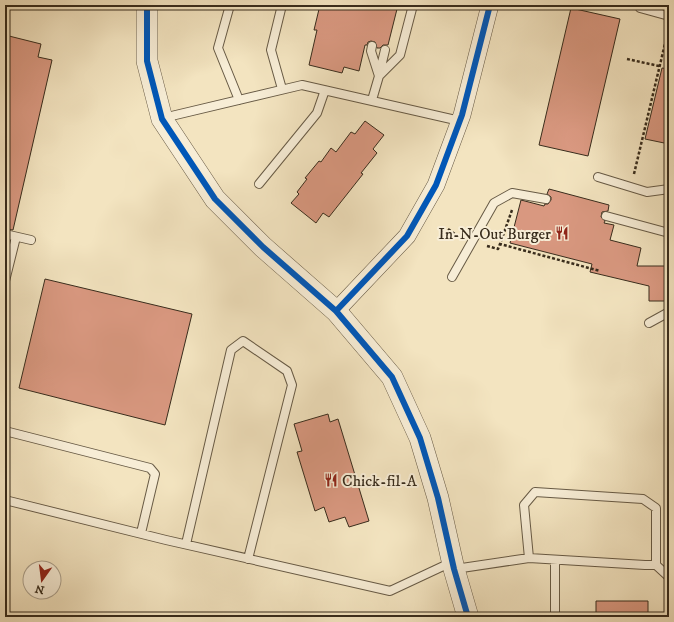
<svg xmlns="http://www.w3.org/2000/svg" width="674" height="622" font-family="'IM FELL DW Pica',serif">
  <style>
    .building { fill: #d99880; stroke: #382c1c }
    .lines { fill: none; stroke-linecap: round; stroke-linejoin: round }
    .service-casing { stroke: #675a45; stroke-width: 10 }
    .minor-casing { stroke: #675a45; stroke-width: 18 }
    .tertiary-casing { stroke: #675a45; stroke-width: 22 }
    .path { stroke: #382c1c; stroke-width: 2.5; stroke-dasharray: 3 2; stroke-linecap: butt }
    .service { stroke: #f7edd6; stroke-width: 8 }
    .minor { stroke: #f7edd6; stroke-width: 17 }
    .tertiary { stroke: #f7edd6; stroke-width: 21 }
    .cycleway-casing { stroke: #f7edd6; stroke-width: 8 }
    .cycleway { stroke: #0057b8; stroke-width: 6 }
    .labels { text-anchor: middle; stroke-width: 4; stroke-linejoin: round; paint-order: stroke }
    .poi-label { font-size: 16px; fill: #382c1c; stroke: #f7edd6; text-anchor: end }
  </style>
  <rect width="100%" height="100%" fill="#f3e4c0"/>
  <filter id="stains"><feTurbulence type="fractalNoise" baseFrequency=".005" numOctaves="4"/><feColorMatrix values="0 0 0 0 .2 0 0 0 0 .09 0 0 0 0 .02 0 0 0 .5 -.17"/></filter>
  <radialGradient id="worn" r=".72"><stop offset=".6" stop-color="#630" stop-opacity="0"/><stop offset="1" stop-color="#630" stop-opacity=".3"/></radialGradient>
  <path class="building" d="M 320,5 L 398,5 L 388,45 L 383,45 L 380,48 L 377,48 L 375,42 L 371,41 L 368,42 L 367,45 L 365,45 L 359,71 L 344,67 L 342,73 L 309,65 L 317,30 L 314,30 Z
    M 571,8 L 620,19 L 588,156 L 539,145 Z
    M 5,35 L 41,44 L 38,57 L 52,60 L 13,230 L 5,229 Z
    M 662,68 L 669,69 L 669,144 L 645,139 Z
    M 365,121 L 384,135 L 373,149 L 377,153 L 361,173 L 363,174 L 329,217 L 323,213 L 316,223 L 291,203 L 299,194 L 297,192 L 307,179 L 305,178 L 319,161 L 321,162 L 331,148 L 336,152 L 351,132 L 355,134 Z
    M 549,189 L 609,205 L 608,211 L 602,212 L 601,217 L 605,221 L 604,223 L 614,225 L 610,240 L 641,248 L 637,266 L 669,266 L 669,301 L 649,301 L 649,286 L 590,272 L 592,264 L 510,243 L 521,200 L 544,206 L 545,204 L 548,204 L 551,200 L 551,197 L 547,194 Z
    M 45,279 L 192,314 L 165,425 L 19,388 Z
    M 328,414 L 330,422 L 338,419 L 369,521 L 349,527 L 345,517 L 329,522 L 324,507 L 315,511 L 297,452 L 302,451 L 294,424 Z
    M 596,601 L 648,601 L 648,617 L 596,617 Z"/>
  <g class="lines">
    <g class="service-casing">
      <path id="service" d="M 230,5 L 218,48 L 239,100
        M 282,5 L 271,50 L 282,89
        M 640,8 L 669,16
        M 372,46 L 371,51 L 379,76
        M 379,75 L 385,50
        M 372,100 L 379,76 L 400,55 L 413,5
        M 163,118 L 302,85 L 460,121
        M 598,177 L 647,192 L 669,189
        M 259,184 L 317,113 L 325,90
        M 606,216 L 669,233
        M 5,234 L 31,240
        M 452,277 L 494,203 L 512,193 L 546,199
        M 5,281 L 16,237
        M 649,323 L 669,312
        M 5,431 L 150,468 L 155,474 L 141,533
        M 5,500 L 166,540 L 390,591 L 452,562
        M 186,544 L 231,350 L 243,341 L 287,371 L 292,385 L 248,559
        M 656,565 L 669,577
        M 455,569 L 529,558 L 645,565 L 656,565 L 656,508 L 643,499 L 535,492 L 524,505 L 529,558
        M 555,617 L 555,560"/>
    </g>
    <g class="minor-casing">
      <path id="minor" d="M 336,311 L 407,236 L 436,185 L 462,115 L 490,5"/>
    </g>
    <g class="tertiary-casing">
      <path id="tertiary" d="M 147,5 L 147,61 L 162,119 L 215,199 L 263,247 L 336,311 L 392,377 L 420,438 L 438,498 L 454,569 L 468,617"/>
    </g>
    <path class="path" d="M 627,59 L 659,66
      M 634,174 L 668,31
      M 512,210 L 500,244 L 600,271
      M 448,229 L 459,237
      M 487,246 L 498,249 L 500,244"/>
    <use href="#service" class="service"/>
    <use href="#minor" class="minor"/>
    <use href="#tertiary" class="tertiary"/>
    <g class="cycleway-casing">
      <path id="cycleway" d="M 147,5 L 147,61 L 162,119 L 215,199 L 263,247 L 336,311 L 392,377 L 420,438 L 438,498 L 454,569 L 468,617
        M 336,311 L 407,236 L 436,185 L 462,115 L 490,5"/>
    </g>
    <use href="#cycleway" class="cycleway"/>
  </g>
  <defs>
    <g id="restaurant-bare" transform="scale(1.08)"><path d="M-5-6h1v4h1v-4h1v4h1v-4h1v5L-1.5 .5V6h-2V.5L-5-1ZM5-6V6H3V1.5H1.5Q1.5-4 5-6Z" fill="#8f2418" stroke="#f7edd6" stroke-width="2.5" paint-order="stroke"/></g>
  </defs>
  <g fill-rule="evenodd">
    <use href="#restaurant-bare" x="562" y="233"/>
    <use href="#restaurant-bare" x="331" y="480"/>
  </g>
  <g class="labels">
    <g class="poi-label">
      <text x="551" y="239">In-N-Out Burger</text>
      <text x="342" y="486" text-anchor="start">Chick-fil-A</text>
    </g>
  </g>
  <rect width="674" height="622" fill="none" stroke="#f3e4c0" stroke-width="20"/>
  <rect x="6" y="6" width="662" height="610" fill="none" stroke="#382c1c" stroke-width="2"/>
  <rect x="10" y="10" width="654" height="602" fill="none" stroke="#382c1c"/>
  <g transform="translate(42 580) rotate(194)"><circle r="19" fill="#f7edd6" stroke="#aba08c"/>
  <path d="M0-3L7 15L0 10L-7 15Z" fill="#8f2418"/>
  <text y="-6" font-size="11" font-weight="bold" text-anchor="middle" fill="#382c1c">N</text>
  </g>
  <rect width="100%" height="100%" filter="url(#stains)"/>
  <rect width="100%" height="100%" fill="url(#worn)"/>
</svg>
